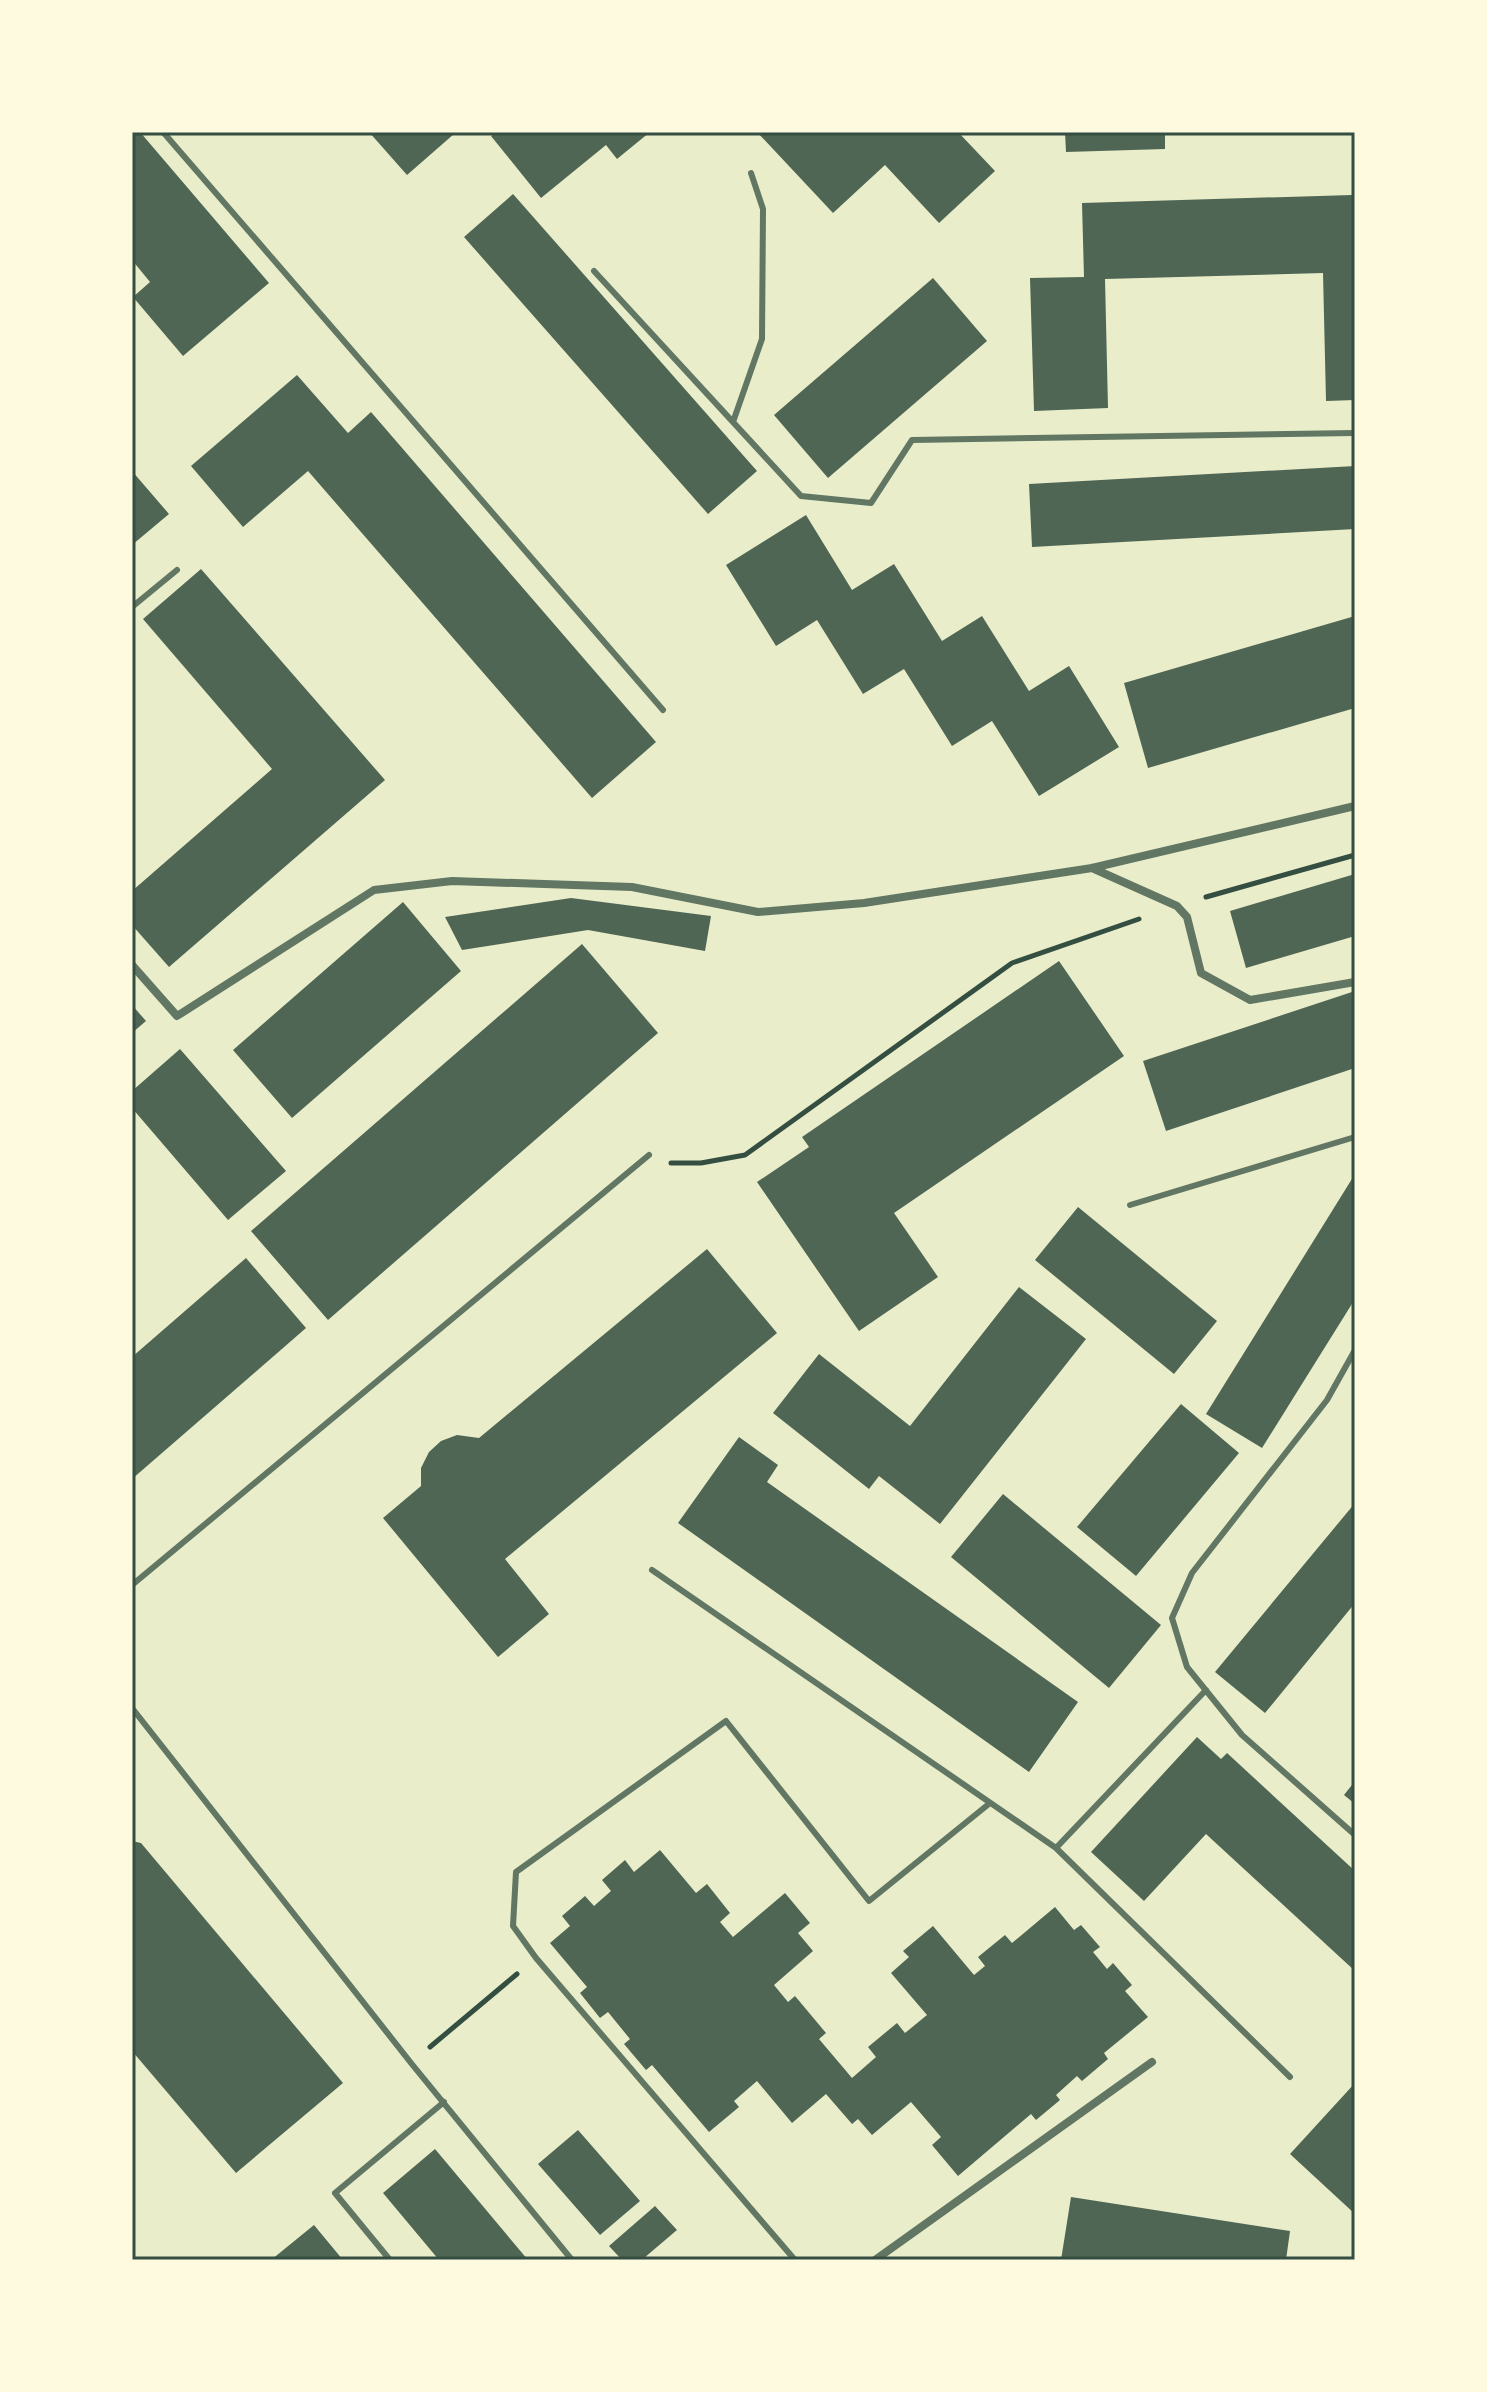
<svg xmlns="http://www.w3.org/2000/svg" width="1487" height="2392" font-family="Helvetica,sans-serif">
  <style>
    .building { fill: #4f6655 }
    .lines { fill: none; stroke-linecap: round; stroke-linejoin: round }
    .path { stroke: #344e41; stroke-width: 5 }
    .service { stroke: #617663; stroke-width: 6 }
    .minor { stroke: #617663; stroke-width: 8 }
    .neatline { fill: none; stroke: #344e41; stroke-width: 3 }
  </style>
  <rect width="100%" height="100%" fill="#e9edc9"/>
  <path class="building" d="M 132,132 L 140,132 L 269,283 L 183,356 L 133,297 L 150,282 L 132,260 Z
    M 369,132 L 453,132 L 454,134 L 407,175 Z
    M 497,132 L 650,132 L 617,159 L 606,145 L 541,198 L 491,136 Z
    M 757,132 L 855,132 L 857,134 L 859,132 L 958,132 L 995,171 L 939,223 L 885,165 L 833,213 Z
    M 1065,132 L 1165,132 L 1165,149 L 1066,152 Z
    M 513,194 L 757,471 L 708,514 L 464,237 Z
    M 1352,195 L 1355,268 L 1355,400 L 1326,401 L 1323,273 L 1105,279 L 1108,408 L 1034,411 L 1030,278 L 1084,277 L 1082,203 Z
    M 933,278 L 987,341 L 828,478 L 774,415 Z
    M 297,375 L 348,433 L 371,412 L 656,742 L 592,798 L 308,471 L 243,527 L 191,466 Z
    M 1355,466 L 1355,529 L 1032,547 L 1029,484 Z
    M 132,471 L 169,514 L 132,545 Z
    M 806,515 L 852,590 L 894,564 L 942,641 L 982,616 L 1029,691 L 1069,666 L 1119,747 L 1039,796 L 992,721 L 952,746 L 904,669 L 863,694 L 817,620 L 776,646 L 726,565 Z
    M 201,569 L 385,780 L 169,967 L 132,925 L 132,891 L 272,769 L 143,619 Z
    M 1355,616 L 1355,708 L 1148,768 L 1124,683 Z
    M 1355,874 L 1355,936 L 1246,968 L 1230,911 Z
    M 571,898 L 711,916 L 705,951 L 588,930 L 462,950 L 445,917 Z
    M 403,902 L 461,971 L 292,1118 L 233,1050 Z
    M 582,944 L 658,1033 L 328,1320 L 251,1231 Z
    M 1059,961 L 1124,1056 L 894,1213 L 938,1277 L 859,1331 L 757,1182 L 809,1147 L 802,1137 Z
    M 1355,991 L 1355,1068 L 1166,1131 L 1143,1061 Z
    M 132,1005 L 146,1021 L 132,1033 Z
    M 180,1049 L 286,1171 L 228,1220 L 132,1108 L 132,1091 Z
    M 1355,1174 L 1355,1299 L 1262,1448 L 1206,1414 Z
    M 1078,1207 L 1217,1321 L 1174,1374 L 1035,1260 Z
    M 707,1249 L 777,1333 L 505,1559 L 549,1614 L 498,1657 L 383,1518 L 421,1486 L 421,1468 L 429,1452 L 441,1441 L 457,1435 L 479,1438 Z
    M 246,1258 L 306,1328 L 132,1479 L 132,1357 Z
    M 1019,1287 L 1086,1339 L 940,1524 L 879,1476 L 869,1489 L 773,1413 L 819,1354 L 910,1426 Z
    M 1181,1404 L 1239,1453 L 1136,1576 L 1077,1527 Z
    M 739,1437 L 778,1465 L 767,1482 L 1078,1702 L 1029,1772 L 678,1523 Z
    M 1003,1494 L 1161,1625 L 1109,1688 L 951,1557 Z
    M 1355,1503 L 1355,1603 L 1265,1713 L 1215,1672 Z
    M 1197,1737 L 1221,1759 L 1227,1753 L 1355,1871 L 1355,1971 L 1206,1834 L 1144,1901 L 1091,1852 Z
    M 1355,1781 L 1355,1804 L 1344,1795 Z
    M 132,1841 L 141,1843 L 343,2083 L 236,2173 L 132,2051 Z
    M 660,1850 L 696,1893 L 707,1884 L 730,1913 L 720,1922 L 733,1937 L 785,1893 L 810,1923 L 798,1933 L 813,1951 L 774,1985 L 788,2002 L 795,1996 L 826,2033 L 819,2039 L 852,2078 L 876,2057 L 868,2047 L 897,2023 L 905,2033 L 927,2015 L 891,1973 L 909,1957 L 903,1951 L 933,1926 L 974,1975 L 985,1966 L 978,1957 L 1005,1935 L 1012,1943 L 1055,1907 L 1074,1930 L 1081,1925 L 1100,1947 L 1093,1952 L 1107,1969 L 1113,1963 L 1132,1985 L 1125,1991 L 1148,2017 L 1104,2053 L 1108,2059 L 1082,2081 L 1077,2076 L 1056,2095 L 1060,2100 L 1036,2120 L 1031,2114 L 958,2176 L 932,2145 L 941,2137 L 911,2102 L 872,2135 L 858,2119 L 852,2124 L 826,2094 L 792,2123 L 757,2081 L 734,2101 L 739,2107 L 709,2132 L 652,2065 L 646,2070 L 624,2044 L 630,2039 L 608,2012 L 600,2018 L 580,1993 L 587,1987 L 550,1943 L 570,1926 L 562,1916 L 585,1896 L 594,1906 L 611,1891 L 602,1880 L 625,1860 L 634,1872 Z
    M 1355,2083 L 1355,2214 L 1290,2154 Z
    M 578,2130 L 640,2201 L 600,2235 L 538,2164 Z
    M 435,2149 L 528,2260 L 439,2260 L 383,2193 Z
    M 1071,2197 L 1290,2231 L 1286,2260 L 1061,2260 Z
    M 655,2206 L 677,2230 L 644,2258 L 646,2260 L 622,2260 L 609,2246 Z
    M 314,2225 L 343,2260 L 271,2260 Z"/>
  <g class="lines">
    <path class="path" d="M 1206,897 L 1355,855
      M 671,1163 L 701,1163 L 745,1155 L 1012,963 L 1139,919
      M 430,2047 L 517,1974"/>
    <path class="service" d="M 163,132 L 663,710
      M 594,271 L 801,496 L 871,503 L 912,440 L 1355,433
      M 733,422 L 762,339 L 763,209 L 751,173
      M 132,607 L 177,570
      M 1130,1205 L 1355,1137
      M 1355,1350 L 1327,1400 L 1192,1573 L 1172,1618 L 1187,1667 L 1242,1735 L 1355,1835
      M 652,1570 L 1056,1848 L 1290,2077
      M 132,1585 L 649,1155
      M 132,1708 L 411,2063 L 572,2260
      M 1056,1848 L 1206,1690
      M 390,2260 L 335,2193 L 444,2102
      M 795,2260 L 536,1958 L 513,1926 L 516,1872 L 726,1721 L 869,1901 L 990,1803"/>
    <path class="minor" d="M 1092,868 L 1177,906 L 1187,917 L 1201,973 L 1250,1000 L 1355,982
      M 132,965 L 177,1016 L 374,890 L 452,881 L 632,887 L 758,912 L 864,903 L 1092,868 L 1355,806
      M 875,2260 L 1152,2062"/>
  </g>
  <rect width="1487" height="2392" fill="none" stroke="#fefae0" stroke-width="268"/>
  <rect x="134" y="134" width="1219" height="2124" class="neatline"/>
</svg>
